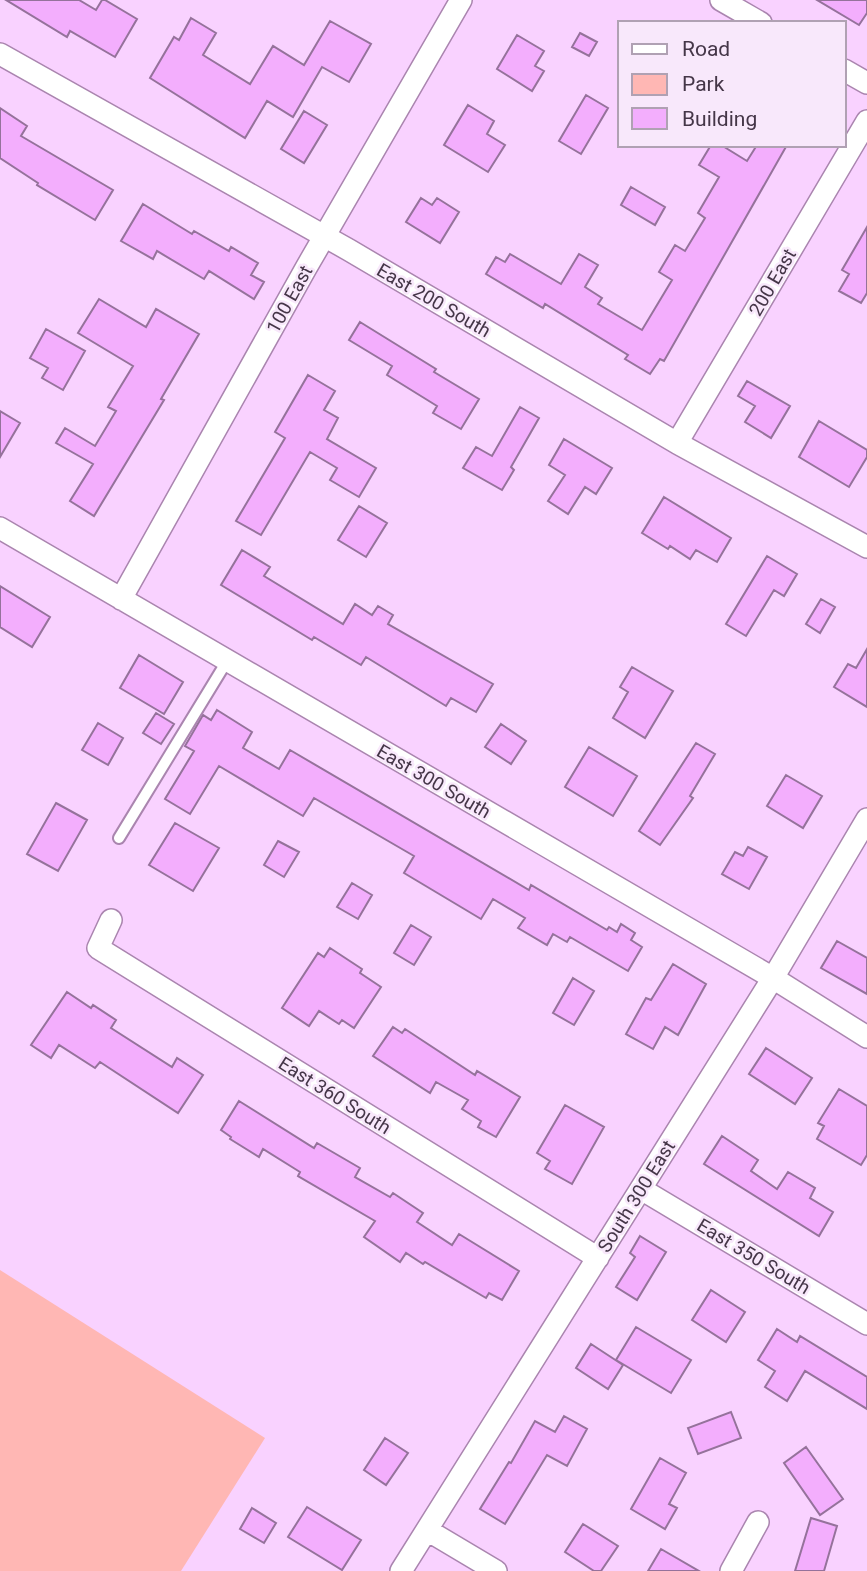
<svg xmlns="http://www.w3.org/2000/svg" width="867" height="1571" font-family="Roboto,sans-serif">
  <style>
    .green { fill: #ffb7b4 }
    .building { fill: #f3aefd; stroke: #95729b; stroke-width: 2 }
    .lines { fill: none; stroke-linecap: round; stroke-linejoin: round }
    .service-casing { stroke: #aa85af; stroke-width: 14 }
    .minor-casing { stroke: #aa85af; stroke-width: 24 }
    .service { stroke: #fff; stroke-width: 10 }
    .minor { stroke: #fff; stroke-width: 21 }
    .labels { text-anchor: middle; stroke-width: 5; stroke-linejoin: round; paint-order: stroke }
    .street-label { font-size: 19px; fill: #453648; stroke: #f8e8fb }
  </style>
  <rect width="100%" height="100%" fill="#f9d2ff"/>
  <path class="green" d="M 0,1270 L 265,1438 L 181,1571 L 0,1571 Z"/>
  <path class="building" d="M 6,0 L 79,0 L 96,10 L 102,0 L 105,0 L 137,19 L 115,57 L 70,31 L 67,37 Z
    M 817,0 L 867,0 L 867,13 L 859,25 Z
    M 191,18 L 216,33 L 203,55 L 250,84 L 273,46 L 304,65 L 330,21 L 371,44 L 349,82 L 322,67 L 293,117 L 267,101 L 245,138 L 150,78 L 174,37 L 179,40 Z
    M 580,33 L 597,42 L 589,56 L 572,47 Z
    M 517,35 L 544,51 L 535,66 L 544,71 L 532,91 L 497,69 Z
    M 586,95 L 608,108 L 581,154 L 559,141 Z
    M 468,105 L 494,121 L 487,134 L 505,145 L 488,172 L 444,145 Z
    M 0,108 L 27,126 L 21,136 L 113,190 L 95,220 L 37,185 L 38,183 L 0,158 Z
    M 304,111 L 327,125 L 304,163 L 281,149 Z
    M 711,145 L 721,145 L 747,161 L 757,145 L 787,145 L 664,361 L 660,359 L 650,374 L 625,359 L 628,355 L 545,304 L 543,308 L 486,274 L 496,257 L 505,262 L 510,254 L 561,284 L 579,254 L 598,265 L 585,287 L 602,298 L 598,304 L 642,330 L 672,280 L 659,272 L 675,245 L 685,251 L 705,218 L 698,213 L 719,177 L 699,165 Z
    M 631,187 L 665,207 L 655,225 L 621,205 Z
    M 421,198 L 432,205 L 437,198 L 459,212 L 440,243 L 406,222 Z
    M 143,204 L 192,234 L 194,231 L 229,251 L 231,247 L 258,263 L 251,275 L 264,282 L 254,299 L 209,271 L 204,279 L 157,251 L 153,259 L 121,241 Z
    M 867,227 L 867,293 L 861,303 L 839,291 L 849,274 L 842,270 Z
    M 99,299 L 146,327 L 156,309 L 199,334 L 161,399 L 164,400 L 94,516 L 70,501 L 93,464 L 56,443 L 65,428 L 95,446 L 116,411 L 108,407 L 133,366 L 78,333 Z
    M 360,322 L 436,369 L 434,372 L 479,399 L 461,429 L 433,413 L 437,406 L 387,375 L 392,366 L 349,340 Z
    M 46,329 L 85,351 L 63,390 L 42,378 L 48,368 L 30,358 Z
    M 308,375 L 335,391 L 324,410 L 338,418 L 327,439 L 376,468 L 359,497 L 330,480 L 337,468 L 310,452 L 261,535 L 236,521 L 285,438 L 275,432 Z
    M 747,381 L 790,406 L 771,438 L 745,422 L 755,406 L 738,396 Z
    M 520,407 L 539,418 L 511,467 L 514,470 L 502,490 L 463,468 L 476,447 L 492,456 Z
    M 0,411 L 20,423 L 0,457 Z
    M 819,421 L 867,450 L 867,457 L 849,487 L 799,457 Z
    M 564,439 L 612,468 L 596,494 L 585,487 L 568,514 L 548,501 L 565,475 L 549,465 Z
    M 664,497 L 731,538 L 717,562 L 696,550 L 690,559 L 670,546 L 668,549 L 642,533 Z
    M 359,506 L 387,523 L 366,557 L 338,540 Z
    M 242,550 L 270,567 L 264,576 L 343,624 L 355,604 L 372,615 L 378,606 L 393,615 L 388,624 L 493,684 L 476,712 L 451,698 L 446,706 L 366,657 L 361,665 L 314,637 L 312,640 L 221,585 Z
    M 767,556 L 797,574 L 784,596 L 774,590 L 746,636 L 726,624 Z
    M 0,586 L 50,617 L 32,647 L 0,627 Z
    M 821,599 L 835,607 L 820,633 L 806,624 Z
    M 867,649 L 867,707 L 834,687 L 848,664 L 856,668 Z
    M 139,655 L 183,682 L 164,714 L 120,688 Z
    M 632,667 L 673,691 L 645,738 L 613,718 L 628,692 L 620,687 Z
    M 217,710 L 252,732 L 243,748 L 279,769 L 290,750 L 529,890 L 531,885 L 607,930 L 609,927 L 617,932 L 621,924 L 635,933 L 631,940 L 642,947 L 628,971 L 570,937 L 567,942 L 553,934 L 547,945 L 518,928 L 525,918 L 493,899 L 481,919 L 404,873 L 414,856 L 314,798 L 303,816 L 219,766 L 190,814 L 165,799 L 194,751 L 185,746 L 203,715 L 211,720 Z
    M 156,713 L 174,724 L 161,744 L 143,733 Z
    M 98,723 L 123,738 L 108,765 L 82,750 Z
    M 501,724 L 526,741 L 511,764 L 485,747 Z
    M 696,743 L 715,754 L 690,796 L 693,798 L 660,845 L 639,831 Z
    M 589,747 L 637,776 L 613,816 L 565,787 Z
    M 786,775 L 822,796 L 803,828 L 767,806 Z
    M 56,803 L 87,820 L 58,871 L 27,854 Z
    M 175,823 L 219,848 L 193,891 L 149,865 Z
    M 278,841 L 299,852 L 284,877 L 264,865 Z
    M 748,847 L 767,857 L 749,889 L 722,874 L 735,852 L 743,856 Z
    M 352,883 L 372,895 L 358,919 L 337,907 Z
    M 411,925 L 431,937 L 414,965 L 394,953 Z
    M 837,941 L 867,958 L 867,994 L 821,968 Z
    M 330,948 L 362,969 L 360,973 L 381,987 L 354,1028 L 342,1020 L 339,1024 L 319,1011 L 309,1026 L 282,1008 L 318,953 L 324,957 Z
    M 673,964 L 706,984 L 678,1035 L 665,1027 L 653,1049 L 626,1034 L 646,998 L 651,1000 Z
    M 573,978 L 594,991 L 574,1025 L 553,1013 Z
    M 67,992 L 91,1008 L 93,1005 L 116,1020 L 111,1028 L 172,1067 L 177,1058 L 203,1075 L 178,1113 L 100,1062 L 95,1068 L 59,1045 L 51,1058 L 31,1045 Z
    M 393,1027 L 402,1033 L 405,1029 L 475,1075 L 477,1071 L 520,1097 L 496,1137 L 478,1127 L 481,1121 L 462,1109 L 468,1100 L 436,1082 L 430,1093 L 373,1056 Z
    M 766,1048 L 812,1078 L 795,1104 L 749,1074 Z
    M 839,1089 L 867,1106 L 867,1155 L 861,1165 L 817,1139 L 824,1126 L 818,1123 Z
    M 239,1101 L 314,1148 L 317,1143 L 360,1168 L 355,1177 L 390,1197 L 393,1193 L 423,1213 L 417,1222 L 452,1245 L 459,1234 L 519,1271 L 502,1300 L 489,1293 L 486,1298 L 425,1262 L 423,1264 L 406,1253 L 400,1262 L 364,1237 L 375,1221 L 298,1176 L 300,1172 L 263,1149 L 259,1157 L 230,1139 L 231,1137 L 221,1130 Z
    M 565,1105 L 604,1127 L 572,1184 L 545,1169 L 550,1161 L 537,1153 Z
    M 722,1136 L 758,1160 L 751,1171 L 777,1189 L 788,1172 L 815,1188 L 810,1198 L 833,1212 L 819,1236 L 704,1164 Z
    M 640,1236 L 666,1252 L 637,1300 L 616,1287 L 635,1257 L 630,1253 Z
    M 711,1290 L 745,1312 L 726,1342 L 692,1320 Z
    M 636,1327 L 691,1360 L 671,1393 L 616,1360 Z
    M 777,1329 L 797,1342 L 800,1336 L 867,1377 L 867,1409 L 805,1371 L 787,1401 L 765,1387 L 775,1371 L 758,1360 Z
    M 591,1344 L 623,1365 L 608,1389 L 576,1368 Z
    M 731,1412 L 741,1438 L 698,1454 L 688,1428 Z
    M 564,1416 L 587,1429 L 567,1466 L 547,1455 L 505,1524 L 480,1509 L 509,1462 L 511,1463 L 535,1421 L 555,1432 Z
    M 385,1438 L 408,1453 L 386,1485 L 364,1470 Z
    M 806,1447 L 843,1499 L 820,1515 L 784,1463 Z
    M 660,1458 L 686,1473 L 669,1504 L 677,1508 L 665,1529 L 631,1509 Z
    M 307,1507 L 361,1540 L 342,1570 L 288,1537 Z
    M 252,1508 L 276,1523 L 264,1543 L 240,1529 Z
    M 811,1518 L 837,1526 L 824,1571 L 795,1571 Z
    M 583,1524 L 618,1546 L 601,1571 L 594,1571 L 565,1552 Z
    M 661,1549 L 699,1571 L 648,1571 Z"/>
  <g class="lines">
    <g class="service-casing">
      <path id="service" d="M 119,838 L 227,661"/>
    </g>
    <g class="minor-casing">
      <path id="minor" d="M 721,0 L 761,23
        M 0,54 L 349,250 L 677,443 L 867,547
        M 844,70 L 867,83
        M 677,443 L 867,121
        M 0,528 L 773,978 L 867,1037
        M 121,599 L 306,268 L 461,0
        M 111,920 L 98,948 L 598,1258
        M 641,1189 L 867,1324
        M 427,1530 L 496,1571
        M 401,1571 L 773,978 L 867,819
        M 731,1571 L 758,1522"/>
    </g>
    <use href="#service" class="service"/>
    <use href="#minor" class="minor"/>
  </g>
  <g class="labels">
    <g class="street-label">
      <text transform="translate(772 282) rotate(-60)" y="7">200 East</text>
      <text transform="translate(289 299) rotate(-61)" y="7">100 East</text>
      <text transform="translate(434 300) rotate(30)" y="7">East 200 South</text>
      <text transform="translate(434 781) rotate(30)" y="7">East 300 South</text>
      <text transform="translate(335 1095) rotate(32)" y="7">East 360 South</text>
      <text transform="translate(636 1196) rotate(-58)" y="7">South 300 East</text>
      <text transform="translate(754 1256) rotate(31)" y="7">East 350 South</text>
    </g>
  </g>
  <rect x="618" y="21" width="228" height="126" fill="#f8e8fb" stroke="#b0a1b3" stroke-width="2"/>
  <rect x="632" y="44" width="35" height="10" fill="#ffffff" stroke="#b0a1b3" stroke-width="2"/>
  <text x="682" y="56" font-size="21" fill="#453648">Road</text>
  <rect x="632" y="74" width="35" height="21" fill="#ffb7b4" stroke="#b0a1b3" stroke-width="2"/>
  <text x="682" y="91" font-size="21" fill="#453648">Park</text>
  <rect x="632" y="108" width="35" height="21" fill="#f3aefd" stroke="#b0a1b3" stroke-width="2"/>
  <text x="682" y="126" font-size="21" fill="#453648">Building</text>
</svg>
